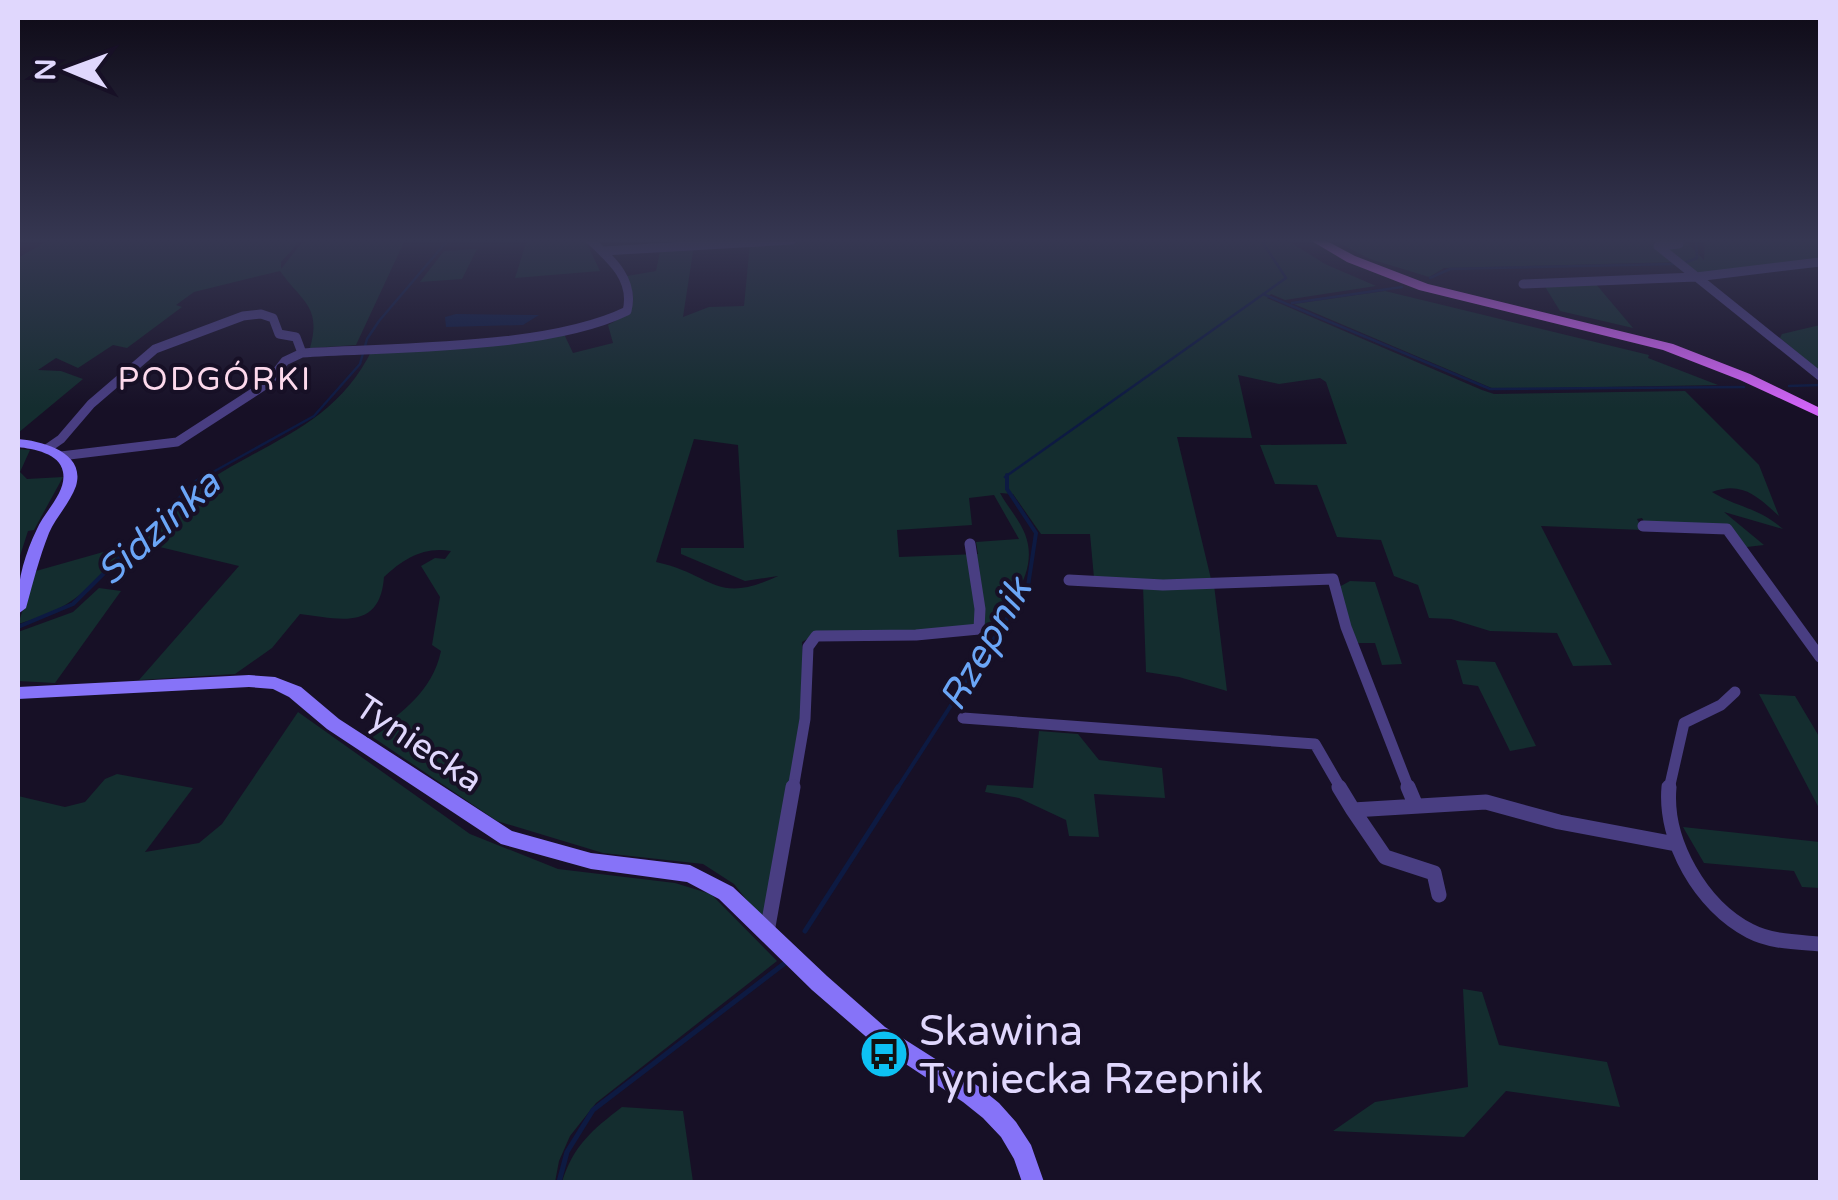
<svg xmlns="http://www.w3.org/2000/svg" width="1838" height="1200" font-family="'Varela Round',sans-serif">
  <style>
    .green { fill: #142d2f; fill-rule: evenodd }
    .water { fill: #0d1a42 }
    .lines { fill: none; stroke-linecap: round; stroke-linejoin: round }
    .stream-far2 { stroke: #0d1a42; stroke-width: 2.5 }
    .stream-far1 { stroke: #0d1a42; stroke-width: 4 }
    .stream { stroke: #0d1a42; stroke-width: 5 }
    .street-far2 { stroke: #493e82; stroke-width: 9 }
    .street-far1 { stroke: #493e82; stroke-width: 11 }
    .street { stroke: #493e82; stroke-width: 15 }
    .secondary { fill: #8673f8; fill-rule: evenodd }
    .primary { fill: #d164f7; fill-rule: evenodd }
    .labels { text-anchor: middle; stroke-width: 8; stroke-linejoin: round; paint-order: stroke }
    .far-neighbourhood-label { font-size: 32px; letter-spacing: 2.5px; fill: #fdd9ec; stroke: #171026 }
    .street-label { font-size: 35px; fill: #e0d7fd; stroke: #171026 }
    .water-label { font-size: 38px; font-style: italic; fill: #6ba6f7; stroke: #171026 }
    .near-poi-label { font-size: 42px; fill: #e0d7fd; stroke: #171026; text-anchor: start }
  </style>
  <rect width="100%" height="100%" fill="#171026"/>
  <path class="green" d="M 49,240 L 301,240 L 281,262 L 281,269 L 304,240 L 405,240 L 356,345 L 310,348 C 322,306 301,301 280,271 L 194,292 L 176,305 L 182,307 L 127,348 L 113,345 L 78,368 L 56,358 L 38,370 L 61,371 L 83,379 L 18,433 L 18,258 Z
    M 527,240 L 585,240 L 600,271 L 515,278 Z
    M 827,240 L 1287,240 L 1325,264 L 1376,286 L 1285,300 L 1271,294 L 1267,298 L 1482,390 L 1494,394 L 1685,391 L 1759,465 L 1779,516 C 1757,496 1742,481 1712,492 C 1740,509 1756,506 1783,529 L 1724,512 L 1764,545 L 1738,548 L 1725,532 L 1649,530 L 1642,518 L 1637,519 L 1643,530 L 1541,526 L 1612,665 L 1573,666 L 1557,633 L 1490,631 L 1451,619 L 1429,618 L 1418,585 L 1394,576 L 1381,540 L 1337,537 L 1317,485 L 1275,484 L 1260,445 L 1347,444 L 1326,382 L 1320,378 L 1279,384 L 1238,375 L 1252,438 L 1177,437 L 1211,579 L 1164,582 L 1094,578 L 1090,534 L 1041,534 L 1013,494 L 1000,493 C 1007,506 1019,519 1025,534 C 1039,570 1012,601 993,629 L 814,635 L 802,642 L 806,696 L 766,924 L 734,884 L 703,864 L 603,853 L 497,821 L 371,736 C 403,711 432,692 441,651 L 432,645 L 440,597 L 421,566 L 435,558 L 445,559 L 451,551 C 424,546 403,559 384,577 C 380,631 340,619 300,614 L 272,648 L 235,674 L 139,680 L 239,566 L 143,543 C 161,522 182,499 205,483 C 270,439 335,426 373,348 L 564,334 L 573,353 L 613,343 L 608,325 C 634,312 639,305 627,276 L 656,271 L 661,246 L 694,245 L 683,317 L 709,307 L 744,306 L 750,243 ZM 694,439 L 738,445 L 744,548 L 681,548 L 681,554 L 745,581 L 778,576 C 715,606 713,574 656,562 ZM 994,495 L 1019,539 L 976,542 L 978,554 L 899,557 L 897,530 L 972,525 L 969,498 Z
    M 1333,240 L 1685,240 L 1704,260 L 1705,240 L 1820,240 L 1820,262 L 1699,274 L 1678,262 L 1444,268 L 1429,277 L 1370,259 Z
    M 477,249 L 462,279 L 420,282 L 444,251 Z
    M 1595,283 L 1633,328 L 1560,311 L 1544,285 Z
    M 1385,291 L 1649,355 L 1648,358 L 1718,385 L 1494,389 L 1294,304 Z
    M 1820,325 L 1820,371 L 1780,338 L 1782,334 Z
    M 18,449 L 30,450 L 20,472 L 27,479 L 63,477 L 34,530 L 28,531 L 18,562 Z
    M 121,547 L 126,547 C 86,590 77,607 18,624 L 36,571 Z
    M 1350,581 L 1375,582 L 1402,664 L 1382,665 L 1375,643 L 1356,643 L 1339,587 Z
    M 1214,585 L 1227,691 L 1179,677 L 1146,672 L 1143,586 Z
    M 99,588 L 121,591 L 55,683 L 18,681 L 18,632 L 73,612 Z
    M 1456,660 L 1495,662 L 1536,746 L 1510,751 L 1478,686 L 1463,684 Z
    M 1759,694 L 1795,696 L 1820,738 L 1820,810 Z
    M 298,712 L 470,834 L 558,869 L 675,883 L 711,894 L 777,961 L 596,1103 L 570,1136 L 559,1161 L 555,1182 L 18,1182 L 18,796 L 65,807 L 85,802 L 105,779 L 117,774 L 193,788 L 145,852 L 199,843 L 222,824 Z
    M 1039,731 L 1078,734 L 1099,760 L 1162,768 L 1165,798 L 1094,794 L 1099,837 L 1069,836 L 1066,820 L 1019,798 L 985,792 L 987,785 L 1033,788 Z
    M 1683,827 L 1820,842 L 1820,888 L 1802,887 L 1794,871 L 1704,863 Z
    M 1463,989 L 1482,992 L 1499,1045 L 1607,1062 L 1620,1107 L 1506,1091 L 1464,1137 L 1333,1131 L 1375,1102 L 1468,1087 Z
    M 622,1107 L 683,1111 L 693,1182 L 562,1182 C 573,1146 592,1130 622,1107 Z"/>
  <path class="water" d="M 456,314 L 539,315 L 523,325 L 446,327 L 445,317 Z"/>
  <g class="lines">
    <path class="stream-far2" d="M 1684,263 L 1697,258 L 1696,240
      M 1430,278 L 1450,269 L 1674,264
      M 1263,294 L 1490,389 L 1744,387
      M 1292,303 L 1402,287
      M 1789,386 L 1820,385
      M 204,477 L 314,416 L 360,364 L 367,339 L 379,321 L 448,240
      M 1005,477 L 1286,278 L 1261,240"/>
    <path class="stream-far1" d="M 18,627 L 73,604 L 197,481 L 208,475
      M 897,789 L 1028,586 L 1036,533 L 1007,489 L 1007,475"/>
    <path class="stream" d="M 805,931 L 898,787
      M 559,1182 L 567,1152 L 593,1110 L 785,963"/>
    <path class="street-far2" d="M 1658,246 L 1820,376
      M 1658,246 L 1679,244 L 1675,240
      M 603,251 L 792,240
      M 1523,284 L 1696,277 L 1820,262
      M 302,353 C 393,347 547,350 627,311 C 635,280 611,259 590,240
      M 48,448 L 61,439 L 91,404 L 155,349 L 243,316 L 261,314 L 273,318 L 279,334 L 296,337 L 302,353 L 285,361 L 268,383 L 177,442 L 61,456"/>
    <path class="street-far1" d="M 1643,526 L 1727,529 L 1820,657
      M 1069,580 L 1163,585 L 1333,579 L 1346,627 L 1409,789
      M 963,718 L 1315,744 L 1341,789
      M 793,789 L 805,719 L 808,647 L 816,636 L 916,635 L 979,629 L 980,609 L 970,544
      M 1669,789 L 1684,723 L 1721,705 L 1735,692"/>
    <path class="street" d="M 1339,787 L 1353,810 L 1486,802 L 1559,822 L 1676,844
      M 1408,787 L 1416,806
      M 1669,787 C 1664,841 1701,906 1750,931 C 1771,942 1797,942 1820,944
      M 1353,810 L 1385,857 L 1434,873 L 1439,895
      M 767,932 L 793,787"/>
    <path class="secondary" d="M 18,439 C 42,441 86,452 76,486 C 70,503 56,517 49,533 C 39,558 33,583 26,608 L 18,614 C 16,584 24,556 37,529 C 44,512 67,492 63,472 C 60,453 33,449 18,447 Z
      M 249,675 L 275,677 L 301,687 L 339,719 L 512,831 L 591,853 L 690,865 L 733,887 L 827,976 L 885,1027 L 978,1086 L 999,1103 L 1016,1122 L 1031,1145 L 1044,1182 L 1022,1182 L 1014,1159 L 1001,1137 L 983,1118 L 963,1102 L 871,1041 L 812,990 L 719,899 L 687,882 L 591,869 L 501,844 L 327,729 L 289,697 L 273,689 L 249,687 L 18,699 L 18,687 Z"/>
    <path class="primary" d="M 1310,240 L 1325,240 L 1355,256 L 1428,284 L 1673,344 L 1750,374 L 1820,408 L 1820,417 L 1740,380 L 1663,350 L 1419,290 L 1347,262 Z"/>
  </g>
  <linearGradient id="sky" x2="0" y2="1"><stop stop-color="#0d0915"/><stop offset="0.59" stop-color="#363752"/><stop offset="1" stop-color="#363752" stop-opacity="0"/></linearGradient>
  <rect width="1838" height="408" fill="url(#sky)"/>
  <defs>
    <g id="bus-disc" transform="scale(2.5)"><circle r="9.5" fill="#0dc1f3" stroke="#171026"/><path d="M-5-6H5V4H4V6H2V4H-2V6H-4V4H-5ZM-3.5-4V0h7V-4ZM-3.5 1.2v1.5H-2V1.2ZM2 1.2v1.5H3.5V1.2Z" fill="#111"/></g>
  </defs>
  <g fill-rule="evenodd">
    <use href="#bus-disc" x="884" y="1054"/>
  </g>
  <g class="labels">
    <g class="far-neighbourhood-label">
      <text x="215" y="390">PODGÓRKI</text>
    </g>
    <g class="street-label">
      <text transform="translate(419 743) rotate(34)" y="12">Tyniecka</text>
    </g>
    <g class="water-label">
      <text transform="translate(158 527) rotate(-42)" y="13">Sidzinka</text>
      <text transform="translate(985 644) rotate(-60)" y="13">Rzepnik</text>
    </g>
    <g class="near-poi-label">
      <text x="919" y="1045">Skawina<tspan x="919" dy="48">Tyniecka Rzepnik</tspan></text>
    </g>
  </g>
  <rect width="1838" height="1200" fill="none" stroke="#e0d7fd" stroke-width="40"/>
  <g transform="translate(70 70) rotate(271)" stroke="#171026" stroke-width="8" paint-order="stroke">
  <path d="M0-8L18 38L0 25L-18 38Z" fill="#e0d7fd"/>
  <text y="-15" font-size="28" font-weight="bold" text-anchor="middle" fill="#e0d7fd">N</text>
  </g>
</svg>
